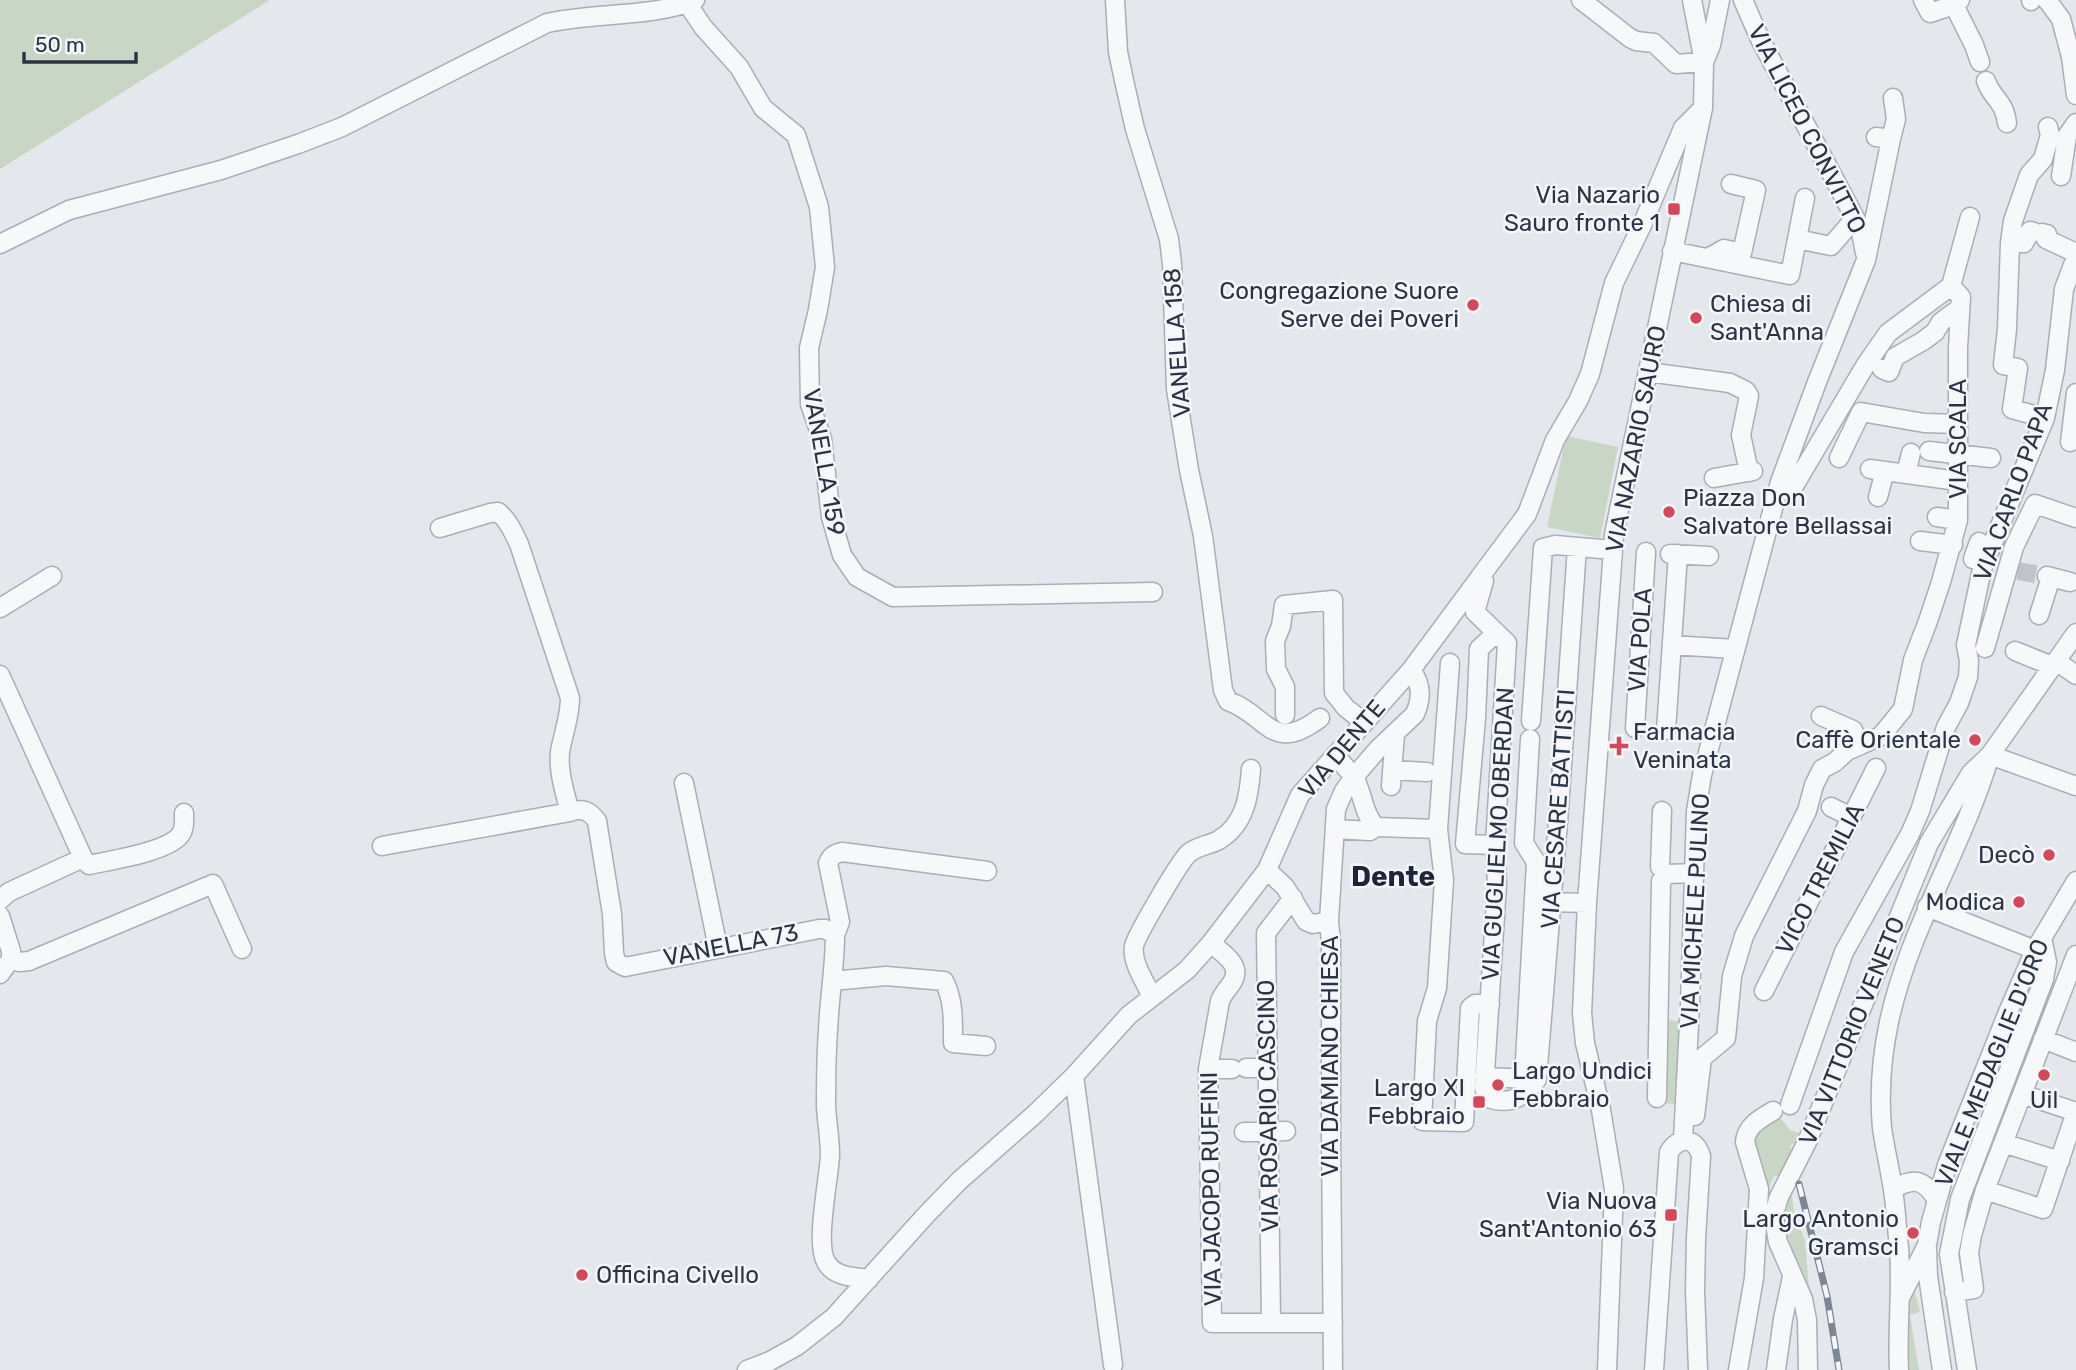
<svg xmlns="http://www.w3.org/2000/svg" width="2076" height="1370" font-family="Rubik,sans-serif">
  <style>
    .green { fill: #c9d6c5 }
    .lines { fill: none; stroke-linecap: round; stroke-linejoin: round }
    .minor-tunnel { stroke: #bfc3cb; stroke-width: 18; stroke-dasharray: 18 9; stroke-linecap: butt }
    .minor-casing { stroke: #a9aeb7; stroke-width: 21 }
    .minor { stroke: #f7f8fa; stroke-width: 18 }
    .rail-casing { stroke: #7d8696; stroke-width: 7 }
    .rail { stroke: #f4f6f9; stroke-width: 4.5; stroke-dasharray: 13; stroke-linecap: butt }
    .poi-dot { fill: #d1495b; stroke: #f4f6f9; stroke-width: 2.5 }
    .labels { text-anchor: middle; stroke-width: 5; stroke-linejoin: round; paint-order: stroke }
    .street-label { font-size: 24px; fill: #2b3445; stroke: #f4f6f9 }
    .poi-label { font-size: 24px; fill: #2b3445; stroke: #f4f6f9; text-anchor: end }
    .quarter-label { font-size: 28px; font-weight: bold; fill: #1d2536; stroke: #f4f6f9 }
  </style>
  <rect width="100%" height="100%" fill="#e4e7ec"/>
  <path class="green" d="M 0,0 L 270,0 L 0,169 Z
    M 1566,436 L 1618,447 L 1600,538 L 1547,527 Z
    M 1664,1020 L 1682,1021 L 1679,1104 L 1662,1103 Z
    M 1778,1115 L 1790,1130 L 1799,1133 L 1795,1143 L 1790,1146 L 1793,1154 L 1778,1176 L 1774,1176 C 1764,1196 1760,1223 1766,1245 L 1761,1247 L 1749,1144 L 1755,1129 Z
    M 1792,1195 L 1794,1211 L 1805,1241 L 1809,1287 C 1799,1258 1773,1226 1792,1195 Z
    M 1914,1288 L 1920,1312 L 1910,1315 L 1919,1370 L 1909,1370 L 1907,1289 Z"/>
  <g class="lines">
    <path class="minor-tunnel" d="M 2018,571 L 2047,576"/>
    <g class="minor-casing">
      <path id="minor" d="M 1115,0 L 1118,52 L 1125,85 L 1135,129 L 1169,239 L 1172,264 L 1176,389 L 1189,470 L 1203,536 L 1223,690 L 1228,701 C 1268,715 1271,755 1320,718
        M 1581,0 L 1630,38 L 1636,41 L 1654,43 L 1676,64 L 1704,62
        M 1743,0 L 1760,39 L 1855,218 L 1861,232 L 1865,253
        M 1923,0 L 1930,13 L 1954,5
        M 1960,0 L 1954,5 L 1974,45 L 1980,62
        M 2047,0 L 2061,19 L 2071,57 L 2076,95
        M 2031,1 L 2031,0
        M 687,3 L 703,27 L 739,67 L 763,108 L 796,135 L 819,207 L 825,267 L 818,310 L 809,348 L 810,404 L 822,439 L 831,517 L 842,555 L 857,577 L 893,597 L 1153,592
        M 1704,62 L 1711,45 L 1720,0
        M 1986,81 C 1993,100 2004,100 2007,123
        M 1891,139 L 1896,119 L 1893,98
        M 2061,176 L 2067,136 L 2076,123
        M 2042,233 L 2047,234 L 2046,239 L 2076,253
        M 1797,239 L 1831,246 L 1855,218
        M 2010,243 L 2024,243 L 2030,231 L 2034,232
        M 0,244 L 69,210 L 221,170 L 298,144 L 342,127 L 547,23 C 594,12 652,18 695,0
        M 1672,251 L 1790,275 L 1805,198
        M 1708,258 L 1724,249 L 1742,253 L 1756,190 L 1731,184
        M 1951,286 L 1970,217
        M 1882,369 L 1889,372 L 1895,357 L 1923,341 L 1935,332 L 1941,322 L 1960,308
        M 1648,372 L 1730,383 L 1746,391 L 1749,396 L 1741,435 L 1749,472
        M 2045,418 L 2012,409 L 2018,368 L 2003,365 L 2007,329 L 2010,243 L 2013,221 L 2029,175 L 2043,159 L 2050,135 L 2048,127
        M 2070,442 L 2076,393
        M 1929,451 L 1991,458
        M 1839,458 L 1861,412 L 1924,423 L 1958,424
        M 1870,469 L 1958,481
        M 1906,474 L 1911,453
        M 1714,478 L 1753,471
        M 1780,482 L 1794,486 L 1865,366 L 1888,333 L 1951,286
        M 1878,497 L 1885,471
        M 1937,517 L 1958,520
        M 440,528 L 490,513 L 498,512 C 509,521 513,532 519,544 L 570,698 C 570,717 563,734 560,752 C 558,772 565,793 570,812
        M 1920,541 L 1953,545
        M 1670,554 L 1709,556
        M 1973,559 L 1979,542
        M 2047,576 L 2070,582
        M 1480,577 L 1527,514 L 1555,440 L 1578,401 L 1590,374 L 1614,283 L 1643,223 L 1683,128 L 1703,108
        M 0,608 L 52,576
        M 2039,615 L 2051,577
        M 1672,645 L 1735,649
        M 1985,648 L 2014,547 L 2035,504 L 2076,518
        M 2015,651 L 2052,666
        M 2056,661 L 2076,675
        M 1450,663 L 1438,829 L 1444,880 L 1437,988 L 1427,1021 L 1422,1121 L 1464,1122 L 1470,1008 L 1475,1004 L 1490,1004
        M 1411,670 C 1422,684 1422,698 1415,714 L 1378,749 L 1354,777 C 1363,793 1363,814 1376,827 L 1438,829
        M 0,675 L 83,858 L 9,892 L 0,900
        M 1285,715 L 1285,687 L 1276,669 L 1275,641 L 1281,626 L 1284,605 L 1333,600 L 1334,693 L 1346,708 L 1364,722
        M 1821,716 L 1853,730 L 1859,746
        M 1531,721 L 1543,548 L 1555,545 L 1613,550
        M 1635,728 L 1646,552
        M 1666,730 L 1678,554
        M 1990,755 L 2076,786
        M 1392,770 L 1427,772
        M 684,783 L 718,948
        M 1391,786 L 1395,734
        M 1831,807 L 1851,817
        M 1335,829 L 1370,831 L 1376,827
        M 1495,845 L 1465,844 L 1476,718 L 1479,649 L 1496,633
        M 382,846 L 570,812 C 582,808 589,810 597,821 L 612,914 L 614,953 L 616,962 L 625,967 L 819,929 L 825,929 L 835,935 C 835,967 829,999 828,1031 C 826,1056 826,1082 826,1107 C 827,1123 830,1139 830,1155 C 829,1179 815,1243 826,1262 C 834,1277 853,1277 869,1279
        M 83,858 L 89,865 C 111,860 169,852 181,834 C 185,828 184,820 184,813
        M 1660,867 L 1662,811
        M 1267,870 L 1285,887 L 1306,921 L 1313,924 L 1329,921
        M 1551,902 L 1587,903
        M 1927,907 L 2035,950
        M 0,916 L 11,951 L 11,959 L 0,974
        M 835,935 L 840,922 L 828,863 C 831,856 834,854 842,852 L 987,871
        M 1211,943 C 1222,953 1242,964 1233,981 C 1229,988 1223,993 1220,1001 L 1208,1069 L 1212,1323 L 1333,1323
        M 11,959 L 19,962 L 29,961 L 213,884 L 242,949
        M 832,981 L 886,976 L 944,981 C 954,1000 953,1022 953,1043 L 986,1046
        M 1764,991 L 1876,768
        M 1152,997 C 1146,983 1131,962 1134,946 C 1136,936 1181,859 1189,853 C 1197,846 1210,845 1219,840 C 1245,824 1249,797 1251,769
        M 2043,1039 L 2076,1052
        M 1246,1068 L 1268,1068
        M 1208,1069 L 1232,1069
        M 1074,1076 L 1113,1365
        M 1484,1077 L 1533,1079
        M 1524,1078 L 1536,862 L 1524,843 L 1530,739
        M 1657,1098 L 1661,881 L 1667,874 L 1694,873
        M 1790,1105 L 1844,952 L 1910,834 L 1920,811 L 1946,727 L 1959,703 L 1968,677 L 1969,661 L 1966,645 L 1982,569 L 2045,418 L 2055,370 L 2064,289 L 2076,257
        M 1695,1116 L 1702,1058 L 1726,1038 L 1732,976 L 1744,936 L 1807,811 L 1814,785 L 1822,769 L 1835,762 L 1847,751 L 1881,736 L 1903,709 L 1913,660 L 1928,621 L 1941,582 L 1958,520 L 1958,348 L 1961,297 L 1951,286
        M 1244,1132 L 1286,1131
        M 1683,1140 L 1690,1005 L 1696,811 L 1702,775 L 1780,482 L 1817,382 L 1866,260 L 1891,139 L 1876,137
        M 2003,1143 L 2060,1161
        M 1893,1189 C 1914,1177 1924,1179 1937,1200
        M 1985,1190 L 2043,1209 L 2076,1112 L 2022,1094
        M 1927,1249 L 1928,1276 L 1942,1370
        M 1954,1292 L 1974,1289 L 1969,1253 L 1972,1235 L 1985,1190 L 2076,955
        M 1900,1298 L 1927,1245 L 1931,1222 L 1947,1165 L 2008,1012 L 2035,950 L 2076,881
        M 1271,1323 L 1266,933 L 1293,898
        M 747,1370 L 770,1361 L 797,1346 L 834,1317 L 926,1215 L 959,1181 L 1035,1114 L 1074,1076 L 1129,1015 L 1187,970 L 1211,943 L 1267,870 L 1300,795 L 1411,670 L 1480,577 L 1484,581 L 1475,612 L 1507,643 L 1495,845 L 1497,884 L 1484,1088 L 1491,1099 C 1512,1105 1525,1096 1537,1079 L 1559,809 L 1577,547
        M 1333,1370 L 1331,1134 L 1331,942 L 1329,921 L 1336,809 L 1344,791 L 1354,777 L 1335,755
        M 1607,1370 L 1614,1189 L 1601,1110 L 1585,1043 L 1582,1013 L 1587,903 L 1613,550 L 1614,534 L 1703,108 L 1704,62 L 1692,0
        M 1654,1370 L 1669,1152 C 1679,1137 1695,1136 1701,1156 L 1696,1238 L 1695,1291 L 1698,1370
        M 1738,1370 L 1754,1278 L 1759,1189 L 1745,1142 C 1746,1126 1761,1118 1773,1111
        M 1776,1370 L 1783,1319 L 1792,1277
        M 1808,1370 L 1807,1320 L 1803,1299 L 1778,1242 L 1775,1225 L 1775,1210 L 1779,1197 L 1807,1142 L 1929,843 L 1971,773 L 1990,755 L 2076,633
        M 1899,1370 C 1897,1330 1902,1288 1899,1248 C 1897,1229 1896,1209 1893,1190 C 1890,1169 1885,1149 1882,1128 C 1879,1094 1882,1055 1889,1022 C 1909,928 1963,847 1990,755
        M 1967,1370 L 1949,1254 L 1960,1199 L 2044,979 L 2047,962 L 2042,938"/>
    </g>
    <use href="#minor" class="minor"/>
    <g class="rail-casing">
      <path id="rail" d="M 1799,1184 L 1827,1296 L 1839,1370"/>
    </g>
    <use href="#rail" class="rail"/>
  </g>
  <g class="poi-dot">
    <rect x="1667" y="202" width="14" height="14" rx="3.5"/>
    <circle cx="1473" cy="305" r="7"/>
    <circle cx="1696" cy="318" r="7"/>
    <circle cx="1669" cy="512" r="7"/>
    <circle cx="1975" cy="740" r="7"/>
    <path d="M1615.5 735.5h7v7h7v7h-7v7h-7v-7h-7v-7h7z"/>
    <circle cx="2049" cy="855" r="7"/>
    <circle cx="2019" cy="902" r="7"/>
    <circle cx="2044" cy="1075" r="7"/>
    <circle cx="1498" cy="1085" r="7"/>
    <rect x="1472" y="1095" width="14" height="14" rx="3.5"/>
    <rect x="1664" y="1208" width="14" height="14" rx="3.5"/>
    <circle cx="1913" cy="1233" r="7"/>
    <circle cx="582" cy="1275" r="7"/>
  </g>
  <g class="labels">
    <g class="street-label">
      <text transform="translate(1807 129) rotate(63)" y="8">VIA LICEO CONVITTO</text>
      <text transform="translate(1177 343) rotate(-94)" y="8">VANELLA 158</text>
      <text transform="translate(1636 439) rotate(-79)" y="8">VIA NAZARIO SAURO</text>
      <text transform="translate(1958 439) rotate(-90)" y="8">VIA SCALA</text>
      <text transform="translate(824 462) rotate(80)" y="8">VANELLA 159</text>
      <text transform="translate(2013 492) rotate(-70)" y="8">VIA CARLO PAPA</text>
      <text transform="translate(1640 640) rotate(-86)" y="8">VIA POLA</text>
      <text transform="translate(1342 749) rotate(-50)" y="8">VIA DENTE</text>
      <text transform="translate(1558 809) rotate(-86)" y="8">VIA CESARE BATTISTI</text>
      <text transform="translate(1498 834) rotate(-87)" y="8">VIA GUGLIELMO OBERDAN</text>
      <text transform="translate(1820 879) rotate(-63)" y="8">VICO TREMILIA</text>
      <text transform="translate(1695 911) rotate(-87)" y="8">VIA MICHELE PULINO</text>
      <text transform="translate(731 945) rotate(-11)" y="8">VANELLA 73</text>
      <text transform="translate(1852 1031) rotate(-68)" y="8">VIA VITTORIO VENETO</text>
      <text transform="translate(1330 1056) rotate(-90)" y="8">VIA DAMIANO CHIESA</text>
      <text transform="translate(1992 1063) rotate(-68)" y="8">VIALE MEDAGLIE D'ORO</text>
      <text transform="translate(1268 1106) rotate(-91)" y="8">VIA ROSARIO CASCINO</text>
      <text transform="translate(1211 1189) rotate(-91)" y="8">VIA JACOPO RUFFINI</text>
    </g>
    <g class="poi-label">
      <text x="1660" y="203">Via Nazario<tspan x="1660" dy="28">Sauro fronte 1</tspan></text>
      <text x="1459" y="299">Congregazione Suore<tspan x="1459" dy="28">Serve dei Poveri</tspan></text>
      <text x="1710" y="312" text-anchor="start">Chiesa di<tspan x="1710" dy="28">Sant'Anna</tspan></text>
      <text x="1683" y="506" text-anchor="start">Piazza Don<tspan x="1683" dy="28">Salvatore Bellassai</tspan></text>
      <text x="1633" y="740" text-anchor="start">Farmacia<tspan x="1633" dy="28">Veninata</tspan></text>
      <text x="1961" y="748">Caffè Orientale</text>
      <text x="2035" y="863">Decò</text>
      <text x="2005" y="910">Modica</text>
      <text x="1512" y="1079" text-anchor="start">Largo Undici<tspan x="1512" dy="28">Febbraio</tspan></text>
      <text x="1465" y="1096">Largo XI<tspan x="1465" dy="28">Febbraio</tspan></text>
      <text x="2044" y="1108" text-anchor="middle">Uil</text>
      <text x="1657" y="1209">Via Nuova<tspan x="1657" dy="28">Sant'Antonio 63</tspan></text>
      <text x="1899" y="1227">Largo Antonio<tspan x="1899" dy="28">Gramsci</tspan></text>
      <text x="596" y="1283" text-anchor="start">Officina Civello</text>
    </g>
    <g class="quarter-label">
      <text x="1393" y="886">Dente</text>
    </g>
  </g>
  <path d="M24 52v10h112v-10" fill="none" stroke="#2b3445" stroke-width="3.5"/>
  <text x="35" y="52" font-size="21" fill="#2b3445" stroke="#f4f6f9" stroke-width="5" paint-order="stroke">50 m</text>
</svg>
